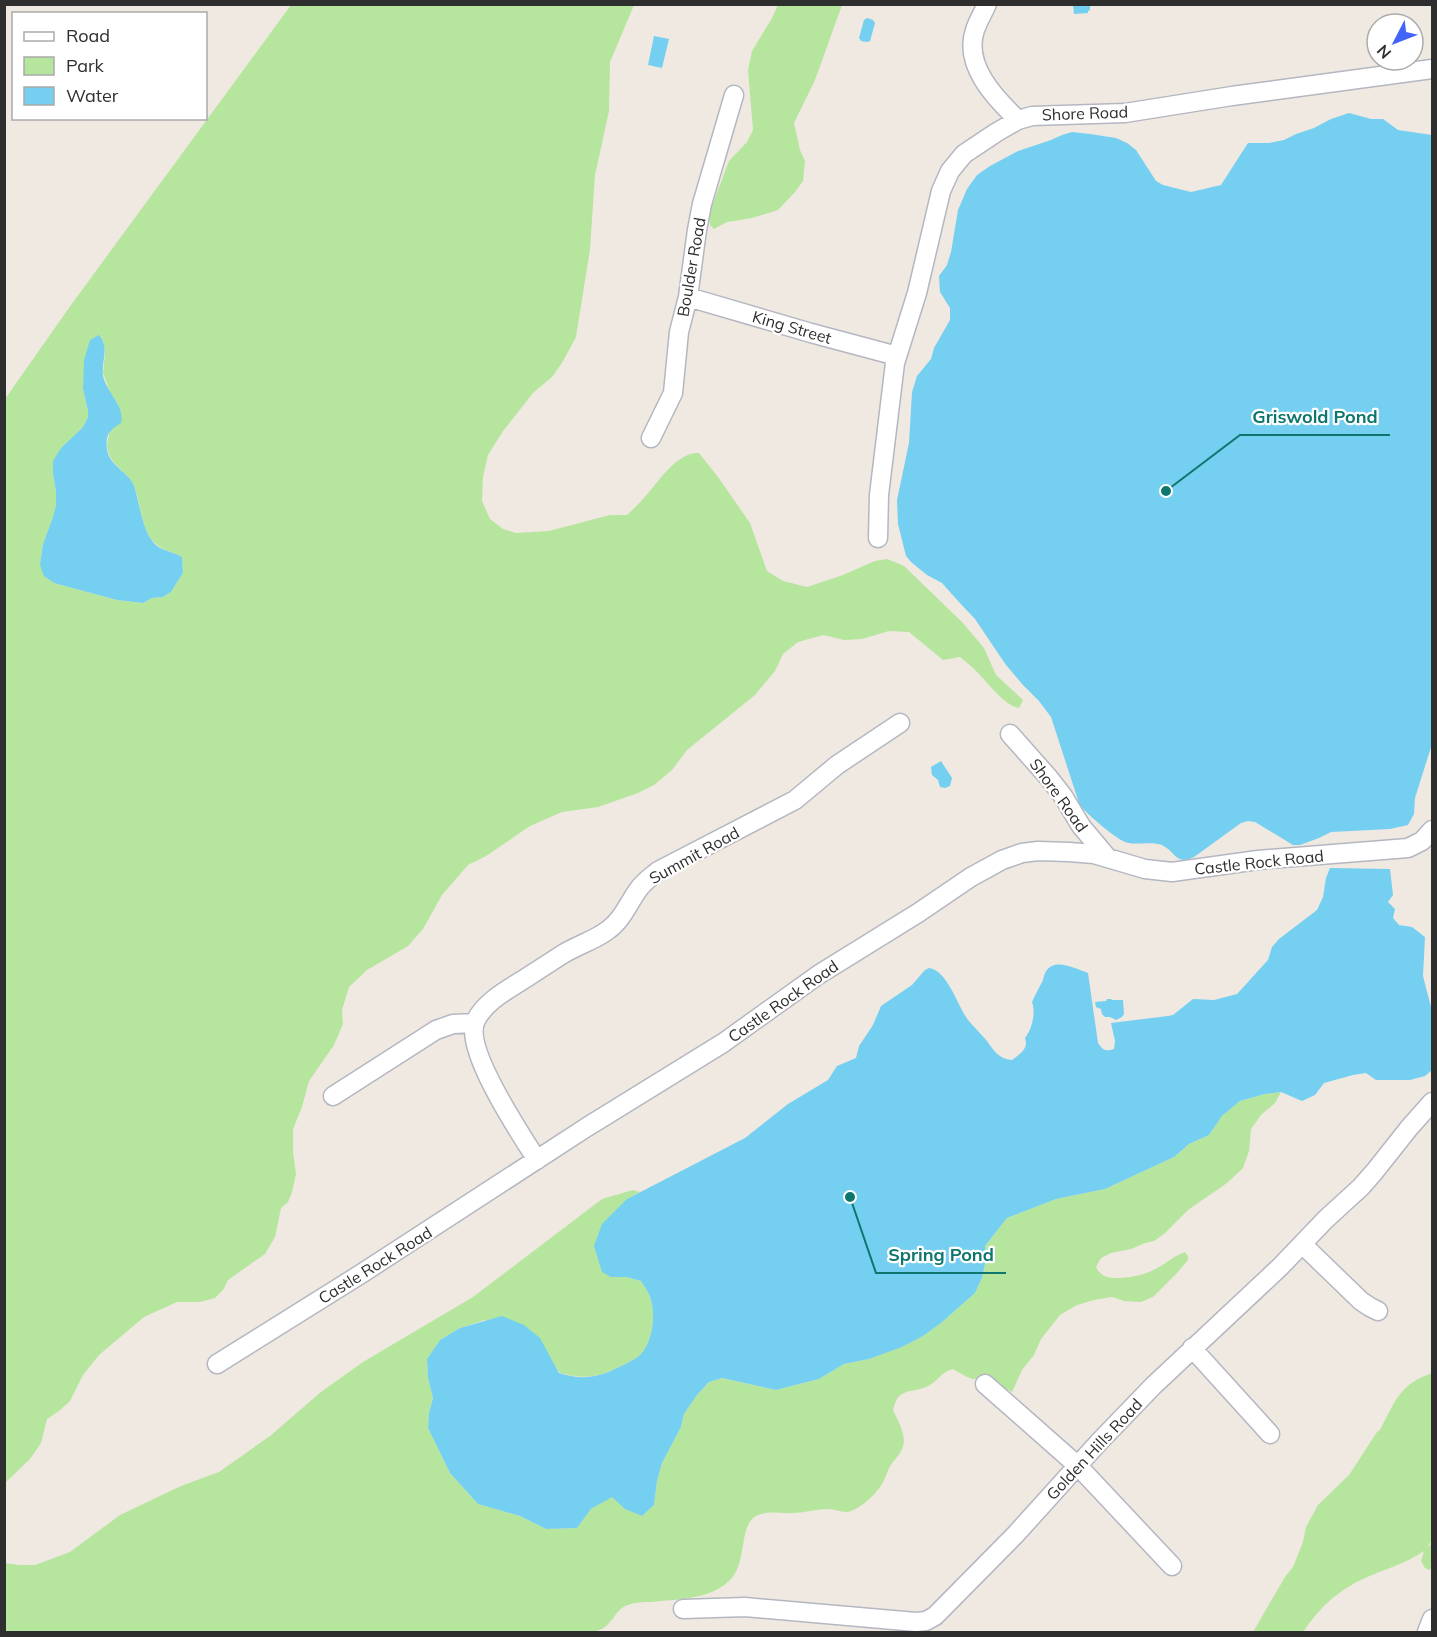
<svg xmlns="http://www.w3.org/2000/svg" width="1437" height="1637" font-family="Mulish,sans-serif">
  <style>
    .green { fill: #b6e59e; fill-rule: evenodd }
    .water { fill: #75cff0 }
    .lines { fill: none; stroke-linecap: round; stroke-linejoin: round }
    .minor-casing { stroke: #b4b7c1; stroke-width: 21 }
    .minor { stroke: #fff; stroke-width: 18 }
    .labels { text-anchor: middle; stroke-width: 4.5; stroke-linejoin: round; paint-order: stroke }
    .street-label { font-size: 16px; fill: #2e2e2e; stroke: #fff }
    .leader { fill: none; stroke: #0f766e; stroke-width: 2 }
    .callout-dot { fill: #0f766e; stroke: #fff; stroke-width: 2 }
    .callout-label { font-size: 18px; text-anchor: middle; font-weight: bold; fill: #0f766e; stroke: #fff; stroke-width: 4.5; stroke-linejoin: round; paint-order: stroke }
  </style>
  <rect width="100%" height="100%" fill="#efe9e1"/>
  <path class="green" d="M 291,5 L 634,5 L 610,62 L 609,111 L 595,175 L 590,249 L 576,337 L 563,361 L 553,376 L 533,393 L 503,431 L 488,455 L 483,477 L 482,501 L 490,519 L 503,529 L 516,533 L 549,531 L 610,515 L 627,515 C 633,509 639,504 644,498 C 658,483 676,452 699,453 L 718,477 L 750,523 L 767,571 L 783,581 L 807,587 L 843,575 L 875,561 L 887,559 L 904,566 L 962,622 L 984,648 L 996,675 L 1023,700 L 1019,708 C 1005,706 988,683 978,673 C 973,667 966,662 960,657 L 943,660 L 909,632 L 889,631 L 862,639 L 844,640 L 823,635 L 798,642 L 783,654 L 775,671 L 755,695 L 687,750 L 672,770 L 654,785 L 638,793 L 598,807 L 562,812 L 530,826 L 486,856 L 468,865 L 442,895 L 423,929 L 408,946 L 367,970 L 349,987 L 342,1010 L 343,1024 L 334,1045 L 309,1081 L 302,1107 L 293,1129 L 293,1152 L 296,1174 L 292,1192 L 288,1202 L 281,1208 L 275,1237 L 265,1254 L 228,1280 L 223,1290 L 215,1298 L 200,1302 L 177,1302 L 144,1317 L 99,1355 L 83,1375 L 70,1401 L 59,1411 L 47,1419 L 41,1443 L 30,1459 L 5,1483 L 5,399 L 71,305 ZM 103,340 L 105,354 L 103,373 L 110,392 L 118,404 L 116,426 L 111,428 C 109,434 106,444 108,451 C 112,466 127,472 133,484 C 142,502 139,531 157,545 C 164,551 174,552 182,557 L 183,573 L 171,592 L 163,597 L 152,598 L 143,603 L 117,600 L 54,583 L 40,564 L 43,544 L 53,517 L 56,505 L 56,492 L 53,474 L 61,448 L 83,427 L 88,417 L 88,411 L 83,389 L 84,373 Z
    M 778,5 L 842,5 L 815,80 L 794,123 L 800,150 L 805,161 L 803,181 L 795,192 L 778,210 L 752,218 L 727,222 L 714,229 L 710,225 L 709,214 L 729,161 L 747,142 L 753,130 L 748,70 L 752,51 L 772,18 Z
    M 1281,1092 L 1275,1103 L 1261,1115 L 1251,1129 L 1249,1151 L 1243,1168 L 1227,1183 L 1188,1210 L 1164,1234 L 1154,1241 L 1145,1243 L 1131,1249 L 1111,1253 L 1101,1258 L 1096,1267 C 1100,1275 1106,1278 1115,1278 C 1134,1278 1149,1274 1164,1264 C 1171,1259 1177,1255 1185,1252 L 1188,1256 L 1188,1260 L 1177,1273 L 1153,1297 L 1141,1302 L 1124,1301 L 1112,1297 L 1094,1300 L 1077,1305 L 1060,1315 L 1041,1339 L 1034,1355 L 1022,1370 L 1012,1392 L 985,1377 L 973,1379 L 967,1377 L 953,1369 C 940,1373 940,1379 930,1385 C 922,1390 909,1390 902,1394 C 896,1397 895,1404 893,1410 C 898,1421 908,1437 902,1449 C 899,1456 893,1461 889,1468 C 887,1473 885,1479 882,1484 C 875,1495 859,1511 846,1512 C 841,1512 834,1509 828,1509 C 816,1509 804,1513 792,1513 C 780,1514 767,1510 756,1516 C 738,1526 748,1564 729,1581 C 709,1600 676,1599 651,1602 C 644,1602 635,1602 628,1605 C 618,1608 616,1616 609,1623 C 606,1628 599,1630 594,1632 L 5,1632 L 5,1563 L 19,1565 L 35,1565 L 70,1552 L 120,1515 L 181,1486 L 219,1472 L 270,1436 L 321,1392 L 363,1362 L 473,1297 L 602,1199 L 633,1190 L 640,1192 L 627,1199 L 611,1277 L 626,1277 L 641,1281 C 644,1286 648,1291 650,1297 C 656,1313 653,1341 641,1354 C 635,1360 625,1364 617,1368 C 598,1378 580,1379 560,1373 L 549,1357 L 485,1320 L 460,1328 L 440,1340 L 427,1359 L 428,1378 L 433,1398 L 429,1413 L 428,1428 L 450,1473 L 478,1504 L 520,1516 L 546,1529 L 577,1528 L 591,1509 L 612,1496 L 626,1509 L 642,1516 L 654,1505 L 657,1481 L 662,1463 L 681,1427 L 684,1414 L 697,1395 L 709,1382 L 722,1378 L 776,1390 L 819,1379 L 844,1364 L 869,1359 L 902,1347 L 923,1336 L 941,1323 L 975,1293 L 982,1278 L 985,1264 L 985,1246 L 1007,1218 L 1056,1199 L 1105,1189 L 1174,1157 L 1189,1144 L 1209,1135 L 1222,1116 L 1240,1101 L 1265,1094 Z
    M 1432,1373 L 1432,1541 L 1427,1547 L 1432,1544 L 1432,1568 L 1429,1570 L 1425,1568 L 1421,1561 L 1424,1551 C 1405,1564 1385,1569 1365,1578 C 1338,1590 1319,1608 1303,1632 L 1253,1632 L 1285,1577 L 1293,1567 L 1303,1542 L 1306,1527 L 1318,1505 L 1349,1475 L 1377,1432 L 1380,1430 C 1395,1401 1400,1384 1432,1373 Z"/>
  <path class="water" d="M 1073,5 L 1090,5 L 1090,10 L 1088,11 L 1088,13 L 1074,14 Z
    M 867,18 L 873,20 L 875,23 L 870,41 L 867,42 L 861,41 L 859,38 L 864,20 Z
    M 654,36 L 669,39 L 662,68 L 648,65 Z
    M 1349,113 L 1371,119 L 1383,119 L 1398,130 L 1432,135 L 1432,744 L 1415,798 L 1414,814 L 1408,825 L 1390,829 L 1331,832 L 1319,838 L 1300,845 L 1293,845 L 1255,822 L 1248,821 L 1241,823 L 1194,857 C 1176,866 1176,852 1162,845 C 1153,841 1138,845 1129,843 C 1118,842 1088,814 1080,806 L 1051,717 L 1039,701 L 1023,685 L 1006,665 L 975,619 L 958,601 L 942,583 L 927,575 L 911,562 L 906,556 L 898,524 L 897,500 L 909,443 L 912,392 L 917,376 L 931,359 L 934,348 L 950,320 L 950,308 L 940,292 L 939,276 L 947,265 L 951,252 L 958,210 L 967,189 L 977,175 L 990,166 L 1018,151 L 1051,140 L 1062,135 L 1072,132 L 1090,134 L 1116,138 L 1127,143 L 1136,150 L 1156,181 L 1163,185 L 1191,192 L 1221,185 L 1248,143 L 1269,143 L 1284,140 L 1296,134 L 1314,128 L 1331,119 Z
    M 99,335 C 110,348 101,361 103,376 C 107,393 125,405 121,423 C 110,430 105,434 107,449 C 109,466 129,472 134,486 C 140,503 142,534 157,546 C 164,551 174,552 182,557 L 183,573 L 171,592 L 163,597 L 152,598 L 143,603 L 117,600 L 54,583 L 44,576 L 42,571 L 40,564 L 43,544 L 53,517 L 56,505 L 56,492 L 53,474 L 53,461 L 61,448 L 83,427 L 88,417 L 88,411 L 83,389 L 84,360 L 90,340 Z
    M 941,761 L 952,778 L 950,786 L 945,788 L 940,787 L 938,780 L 932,775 L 931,767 Z
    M 1330,868 L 1390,869 L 1393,895 L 1388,902 L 1395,909 L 1393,918 L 1399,925 L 1412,927 L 1425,937 L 1423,976 L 1432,1011 L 1432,1070 L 1425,1076 L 1410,1080 L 1376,1080 L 1366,1073 L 1353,1075 L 1324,1083 L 1315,1095 L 1302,1101 L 1281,1092 L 1265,1094 L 1240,1101 L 1222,1116 L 1209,1135 L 1189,1144 L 1174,1157 L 1105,1189 L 1056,1199 L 1007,1218 L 985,1246 L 985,1264 L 982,1278 L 975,1293 L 941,1323 L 923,1336 L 902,1347 L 869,1359 L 844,1364 L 819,1379 L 776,1390 L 722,1378 L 709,1382 L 697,1395 L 684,1414 L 681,1427 L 662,1463 L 657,1481 L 654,1505 L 642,1516 L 625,1509 L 612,1497 L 591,1509 L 577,1528 L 546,1529 L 520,1516 L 478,1504 L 450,1473 L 428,1428 L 429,1413 L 433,1398 L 428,1378 L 427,1359 L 440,1340 L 460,1328 L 502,1316 L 524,1325 L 540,1338 L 559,1373 C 580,1380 598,1378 617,1368 C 625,1364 635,1360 641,1354 C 653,1341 656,1313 650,1297 C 648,1291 644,1286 641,1281 L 626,1277 L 611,1277 L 602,1272 L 594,1246 L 602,1224 L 627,1199 L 745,1138 L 788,1104 L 828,1080 L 837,1066 L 856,1058 L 859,1046 L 873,1025 L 881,1006 L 912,985 L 925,970 L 929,968 C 948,971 957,1005 968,1020 C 974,1027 981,1034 987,1041 C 994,1051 999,1059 1012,1060 C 1020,1054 1029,1049 1025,1038 C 1032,1029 1036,1013 1032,1002 C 1035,995 1038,990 1041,984 C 1044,980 1043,975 1047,970 C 1056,958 1076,969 1088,973 L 1098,1043 C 1103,1050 1105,1052 1114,1049 L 1115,1041 L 1111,1023 L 1168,1016 L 1173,1015 L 1193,999 L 1214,1000 L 1237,994 L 1268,960 L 1272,947 L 1279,939 L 1317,910 L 1323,897 L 1326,878 Z
    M 1107,999 L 1111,999 L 1112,1000 L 1123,1000 L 1124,1014 L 1122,1017 L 1116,1020 L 1110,1017 L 1105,1017 L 1102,1014 L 1101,1009 L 1096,1007 L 1095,1002 L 1106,1001 Z"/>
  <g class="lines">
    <g class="minor-casing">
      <path id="minor" d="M 987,4 C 983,13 978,21 975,30 C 963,65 995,98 1018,120
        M 688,297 L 811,333 L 897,356
        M 651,438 L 673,393 L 679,332 L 688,297 L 697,230 L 702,204 L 734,95
        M 878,538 L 879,495 L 895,363 L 917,293 L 941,191 L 950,171 L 964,154 L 997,132 L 1018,120 L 1032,116 L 1125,113 L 1232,96 L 1432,69
        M 1010,734 L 1049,778 L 1063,796 L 1081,826 L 1107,857
        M 333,1096 L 436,1030 L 453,1024 L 475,1023
        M 537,1160 C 521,1135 462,1047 476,1020 C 486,1000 511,988 529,976 C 540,969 552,961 563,954 C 578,945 595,940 608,930 C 622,920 628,904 638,890 C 643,882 651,877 658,871 L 795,800 L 837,765 L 900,723
        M 1302,1244 L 1361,1301 L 1370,1307 L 1378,1311
        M 1192,1348 L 1270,1434
        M 217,1364 L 364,1272 L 587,1127 L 723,1043 L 818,975 L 918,913 L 971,877 L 1002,860 L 1022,853 L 1038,851 L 1069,852 L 1094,854 L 1145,869 L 1172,872 L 1258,860 L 1408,848 L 1422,841 L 1432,830
        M 985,1384 L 1078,1466 L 1172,1566
        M 683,1609 L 745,1607 L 916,1622 L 926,1621 L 935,1616 L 1016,1534 L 1099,1442 L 1153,1386 L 1280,1267 L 1326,1219 L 1361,1187 L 1375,1171 L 1409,1128 L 1432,1102
        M 1427,1632 L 1432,1619"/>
    </g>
    <use href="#minor" class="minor"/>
  </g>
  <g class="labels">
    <g class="street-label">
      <text transform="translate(1085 113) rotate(-2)" y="6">Shore Road</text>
      <text transform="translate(691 267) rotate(-80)" y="6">Boulder Road</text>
      <text transform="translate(792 327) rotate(16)" y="6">King Street</text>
      <text transform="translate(1059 795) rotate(54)" y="6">Shore Road</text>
      <text transform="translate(694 855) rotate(-29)" y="6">Summit Road</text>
      <text transform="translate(1259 862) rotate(-6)" y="6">Castle Rock Road</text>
      <text transform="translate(783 1001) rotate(-35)" y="6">Castle Rock Road</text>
      <text transform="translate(375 1265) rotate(-32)" y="6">Castle Rock Road</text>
      <text transform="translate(1094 1449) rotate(-47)" y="6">Golden Hills Road</text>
    </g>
  </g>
  <path class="leader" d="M1166 491L1240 435H1390M850 1197L876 1273H1006"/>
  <g class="callout-dot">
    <circle cx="1166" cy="491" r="6"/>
    <circle cx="850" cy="1197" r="6"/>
  </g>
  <g class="callout-label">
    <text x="1315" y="423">Griswold Pond</text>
    <text x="941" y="1261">Spring Pond</text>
  </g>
  <rect width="1437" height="1637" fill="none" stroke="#2e2e2e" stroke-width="12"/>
  <rect x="12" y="12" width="195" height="108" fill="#ffffff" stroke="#ababab" stroke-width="1.5"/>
  <rect x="24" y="32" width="30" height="9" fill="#ffffff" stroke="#ababab" stroke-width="1.5"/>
  <text x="66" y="42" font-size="18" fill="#2e2e2e">Road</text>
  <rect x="24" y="57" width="30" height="18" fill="#b6e59e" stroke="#ababab" stroke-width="1.5"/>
  <text x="66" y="72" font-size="18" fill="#2e2e2e">Park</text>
  <rect x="24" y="87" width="30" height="18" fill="#75cff0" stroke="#ababab" stroke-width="1.5"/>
  <text x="66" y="102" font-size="18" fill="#2e2e2e">Water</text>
  <g transform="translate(1395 42) rotate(228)"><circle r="28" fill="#ffffff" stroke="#ababab" stroke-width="1.5"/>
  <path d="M0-4.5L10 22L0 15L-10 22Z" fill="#4264fb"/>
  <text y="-9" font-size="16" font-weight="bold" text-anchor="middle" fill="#2e2e2e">N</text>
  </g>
</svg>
